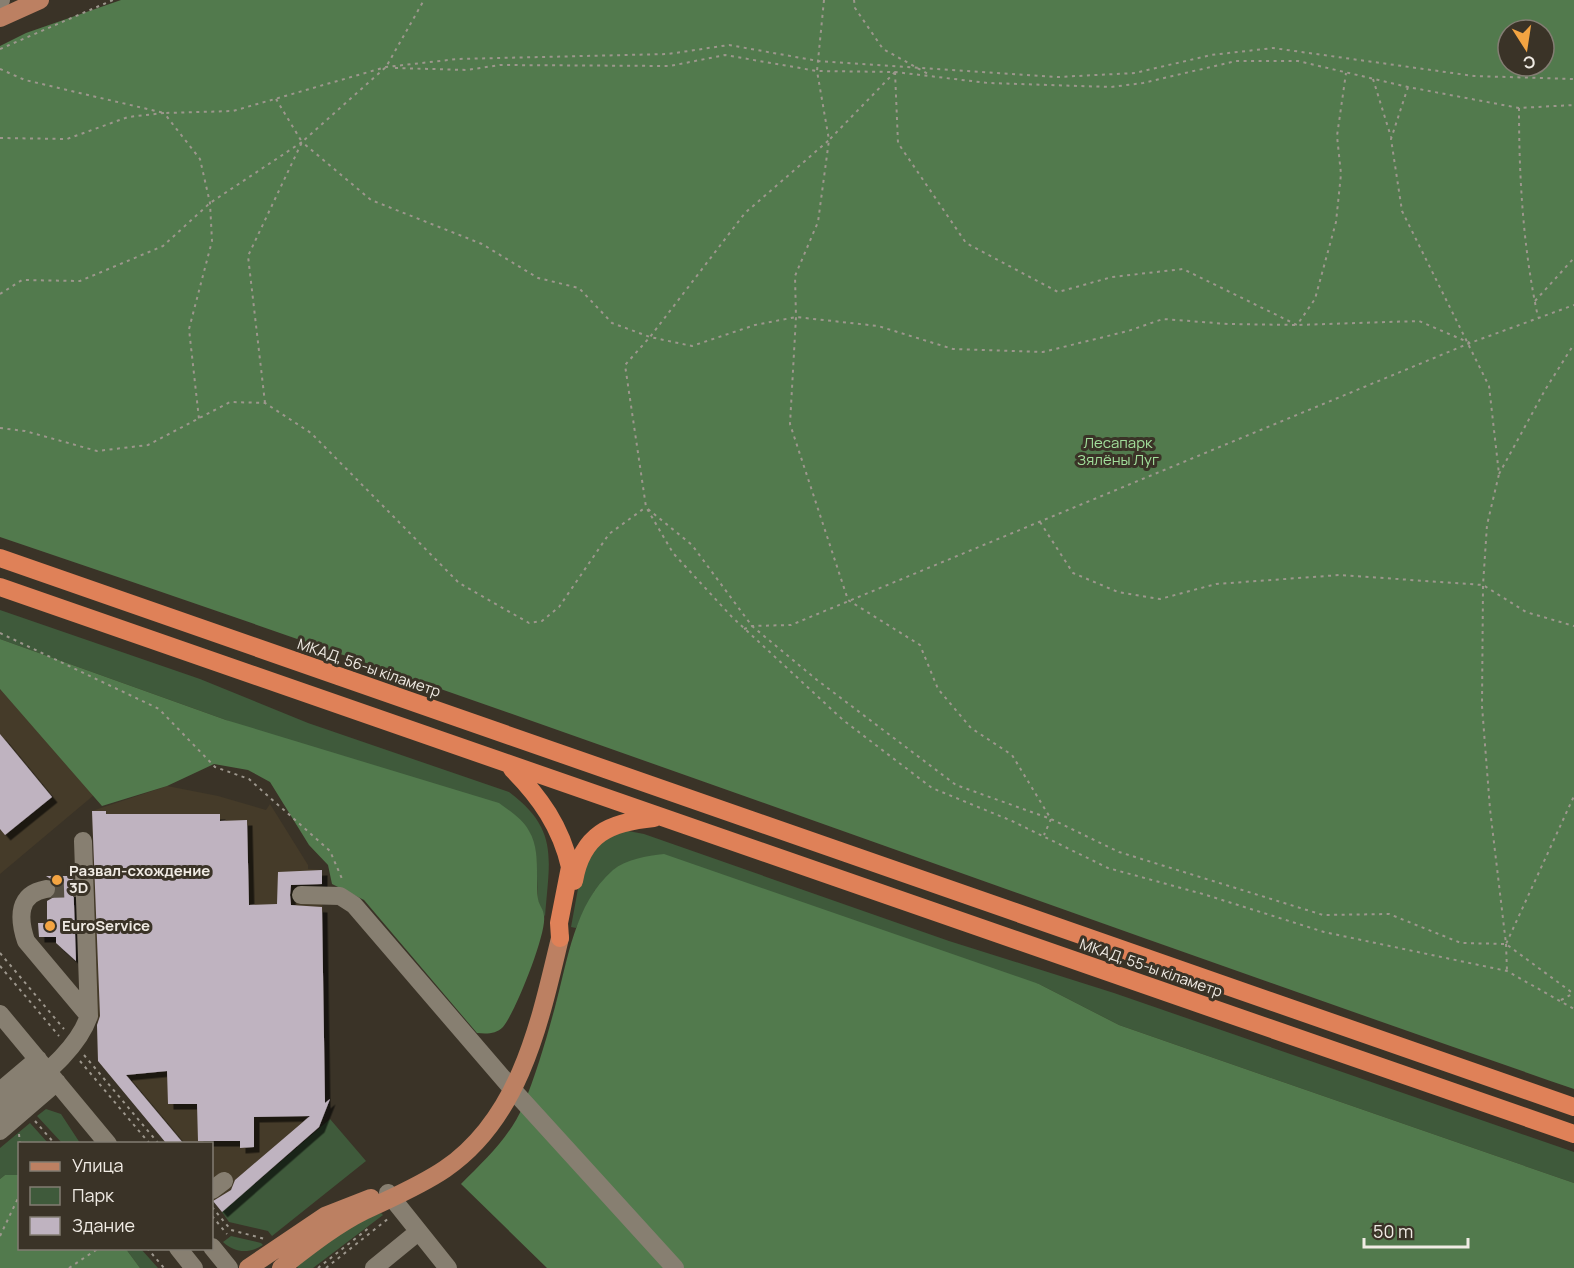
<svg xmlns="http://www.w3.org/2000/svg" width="1574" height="1268" font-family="Manrope,sans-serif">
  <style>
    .built { fill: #453b29 }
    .green { fill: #3f5a3b }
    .forest { fill: #527a4d; fill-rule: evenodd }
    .building { fill: #bfb3c0; filter: url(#shadow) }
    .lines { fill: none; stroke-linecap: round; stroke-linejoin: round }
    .minor-tunnel { stroke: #554f43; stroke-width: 18; stroke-dasharray: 18 9; stroke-linecap: butt }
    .path { stroke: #9d978d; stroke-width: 2; stroke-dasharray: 3 4.5; stroke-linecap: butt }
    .minor { stroke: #877f71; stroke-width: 18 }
    .major { stroke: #bc8062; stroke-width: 18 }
    .highway { stroke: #df8158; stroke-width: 18 }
    .poi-dot { fill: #f3a442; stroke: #3a3327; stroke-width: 2 }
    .labels { text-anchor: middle; stroke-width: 6; stroke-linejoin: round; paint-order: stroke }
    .park-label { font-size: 15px; fill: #a2df9b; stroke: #3a3327 }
    .street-label { font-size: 15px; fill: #f0ebe4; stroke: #3a3327 }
    .poi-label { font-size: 15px; font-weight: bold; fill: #f0ebe4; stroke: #3a3327; text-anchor: start }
  </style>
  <defs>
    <filter id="shadow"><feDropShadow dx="5.5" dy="5.5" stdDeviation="0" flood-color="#0009"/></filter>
  </defs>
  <rect width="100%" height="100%" fill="#3a3327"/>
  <path class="built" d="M 0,689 L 94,795 L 0,874 Z
    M 167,786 L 218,796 L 266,810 L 270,804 L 308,865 L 308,869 L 322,870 L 325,1112 L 319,1127 L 222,1212 L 212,1199 L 212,1144 L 166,1143 L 98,1061 L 92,811 Z"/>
  <path class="green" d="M 0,610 L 200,679 L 308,723 L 509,792 C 560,830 549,860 545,917 L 538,901 L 536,857 L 226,720 L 0,639 Z
    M 623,830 L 644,834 L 949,941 L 1114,993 L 1574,1152 L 1574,1183 L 1119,1025 L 1039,984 L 595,890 L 576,928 L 571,927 L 584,856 L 603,838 Z
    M 46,1109 L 61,1114 L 80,1143 L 62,1143 L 37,1116 Z
    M 330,1119 L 366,1161 L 272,1236 L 268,1231 L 229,1222 L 222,1212 Z
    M 30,1123 L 48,1143 L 20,1144 L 19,1175 L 5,1175 L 0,1179 L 0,1148 Z
    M 381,1213 L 383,1215 L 313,1268 L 298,1268 L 294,1263 L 356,1223 Z
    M 231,1236 L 261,1243 L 263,1245 C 249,1254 235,1253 223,1242 Z
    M 126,1249 L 141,1249 L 158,1268 L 140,1268 Z"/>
  <path class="forest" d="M 121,0 L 1574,0 L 1574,1089 C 1049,907 527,715 0,537 L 0,46 L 26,33 ZM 1508,30 L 1544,30 L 1544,66 L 1508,66 Z
    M 0,639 L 226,720 L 499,803 C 510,811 523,819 529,831 C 541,851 535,877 538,899 C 539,905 544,910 544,916 C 547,933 515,1013 503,1027 C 496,1034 487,1034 477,1033 L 364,900 L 332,884 L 328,865 L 309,845 L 270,782 L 248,770 L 214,764 L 167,786 L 102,806 L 0,689 Z
    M 664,854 L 1039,984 L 1119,1025 L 1574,1183 L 1574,1268 L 547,1268 L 461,1184 C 484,1161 510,1137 523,1106 C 536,1075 546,1040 555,1007 C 568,960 574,904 613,870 C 626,859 647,856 664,854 Z
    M 5,1175 L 19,1175 L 20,1248 L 126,1249 L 140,1268 L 0,1268 L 0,1179 Z"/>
  <path class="building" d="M 0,734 L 52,797 L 5,835 L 0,829 Z
    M 92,811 L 106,811 L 106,814 L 220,814 L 220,821 L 247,820 L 249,905 L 277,904 L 278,872 L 322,870 L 322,884 L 291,885 L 290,895 L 291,905 L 322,907 L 325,1103 L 330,1099 L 319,1127 L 222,1212 L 213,1201 L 231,1190 L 235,1180 L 310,1116 L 254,1117 L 254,1147 L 240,1148 L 240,1141 L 198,1141 L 197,1104 L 168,1104 L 167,1071 L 126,1075 L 183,1143 L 166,1143 L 98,1061 L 97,1025 L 100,1016 Z
    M 46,876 L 73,876 L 76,961 L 56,943 L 56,937 L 39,937 L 38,923 L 47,923 L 47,901 L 54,897 L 57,891 L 54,881 Z"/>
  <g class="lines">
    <path class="minor-tunnel" d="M 46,889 L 76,888"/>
    <path class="path" d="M 824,0 L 817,71 L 829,140 L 745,213 L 650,337 L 625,365 L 646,507 L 673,553 L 732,617 L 843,720 L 932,788 L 1012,821 L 1108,868 L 1203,894 L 1324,932 L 1507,971 L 1574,1009
      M 854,0 L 855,8 L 883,49 L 930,75
      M 0,49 L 113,0
      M 395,68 L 467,70 L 500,65 L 670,66 L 725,55 L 817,71 L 895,72 L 988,83 L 1111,87 L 1143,83 L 1236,61 L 1298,61 L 1408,87 L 1519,108 L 1574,105
      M 0,69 L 25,80 L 164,113 L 233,111 L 386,67 L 457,59 L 668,54 L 729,45 L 818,61 L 1058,77 L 1135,73 L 1211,55 L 1273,48 L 1474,76 L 1574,79
      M 895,72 L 829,140 L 818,222 L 795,276 L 796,317 L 790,424 L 848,600 L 920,645 L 938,689 L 971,728 L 1012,755 L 1051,819 L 1044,835
      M 895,72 L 898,143 L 966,243 L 1058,292 L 1112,277 L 1183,269 L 1297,325 L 1315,299 L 1336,222 L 1341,174 L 1337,136 L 1346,73
      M 1373,79 L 1391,137
      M 1408,87 L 1391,139 L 1402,211 L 1489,386 L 1499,474 L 1487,525 L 1483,585 L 1482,706 L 1490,809 L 1506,944 L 1574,796
      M 276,99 L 302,142
      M 1519,108 C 1519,178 1523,248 1538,317
      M 0,138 L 67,139 L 128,117 L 164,113 L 200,159 L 210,203 L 212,241 L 189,329 L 199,419
      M 0,294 L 22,280 L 80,281 L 163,246 L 210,203 L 302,142 L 371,200 L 482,244 L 538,278 L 579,288 L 612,323 L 650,337 L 692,346 L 755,325 L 796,317 L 878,326 L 953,349 L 1043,352 L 1128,331 L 1163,319 L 1228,324 L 1297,325 L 1419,321 L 1470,343
      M 1535,301 L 1574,258
      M 265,403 L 248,256 L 302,142 L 386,67 L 424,0
      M 0,428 L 25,431 L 97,451 L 148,445 L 230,402 L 265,403 L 311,433 L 459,583 L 529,623 L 542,621 L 559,607 L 609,534 L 646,507
      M 1499,474 L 1545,390 L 1574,344
      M 648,509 L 692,545 L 752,626 L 817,680 L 956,785 L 1051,819 L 1119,852 L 1323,915 L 1389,914 L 1461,943 L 1506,944 L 1574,994
      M 1040,522 L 1073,573 L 1118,592 L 1160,599 L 1216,584 L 1340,575 L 1483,585 L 1526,612 L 1574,626
      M 744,629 L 752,626 L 791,625 L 1470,343 L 1574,305
      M 0,633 L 159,709 L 215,767 L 249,779 L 330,851 L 343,881
      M 1506,944 L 1507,971
      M 0,953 L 64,1029
      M 0,966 L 59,1036
      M 1561,1000 L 1574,993
      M 84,1055 L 159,1144
      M 80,1061 L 150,1144
      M 35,1121 L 55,1144
      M 19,1134 L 20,1144
      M 212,1207 L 231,1230 L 265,1239
      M 212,1216 L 227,1234
      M 0,1236 L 20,1194
      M 147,1248 L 164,1268
      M 69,1268 L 99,1248
      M 318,1268 L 370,1227
      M 326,1268 L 389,1218"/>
    <path class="minor" d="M 0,2 L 1,0
      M 46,889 C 18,894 18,917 26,941 L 89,1016
      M 301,895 L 340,896 L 354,905 L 513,1090 L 675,1268
      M 0,1014 L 108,1144
      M 0,1091 L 38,1059
      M 0,1111 C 30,1084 75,1056 89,1016 L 83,841
      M 0,1131 L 57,1082
      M 212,1190 L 224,1181
      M 388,1193 L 448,1268
      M 212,1247 L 229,1268
      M 178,1248 L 194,1268
      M 374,1268 L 418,1232"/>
    <path class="major" d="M 0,18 L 40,0
      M 248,1268 L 325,1216 L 371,1198
      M 281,1268 C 307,1248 334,1226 364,1211 C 391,1198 420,1186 445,1169 C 521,1117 540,1021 560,938"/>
    <path class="highway" d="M 0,558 L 1574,1107
      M 0,587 L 1574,1134
      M 512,769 C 540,797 561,827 570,867 L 559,923 L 560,938
      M 574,881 C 582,834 610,822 654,818"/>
  </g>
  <g class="poi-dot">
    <circle cx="57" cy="880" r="6"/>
    <circle cx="50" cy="926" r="6"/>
  </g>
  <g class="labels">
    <g class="park-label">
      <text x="1118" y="448">Лесапарк<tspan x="1118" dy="17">Зялёны Луг</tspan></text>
    </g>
    <g class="street-label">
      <text transform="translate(369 668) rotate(19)" y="5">МКАД, 56-ы кіламетр</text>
      <text transform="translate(1151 968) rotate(19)" y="5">МКАД, 55-ы кіламетр</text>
    </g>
    <g class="poi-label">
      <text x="69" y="876">Развал-схождение<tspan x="69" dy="17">3D</tspan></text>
      <text x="62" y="931">EuroService</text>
    </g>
  </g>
  <rect x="18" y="1142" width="195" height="108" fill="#3a3327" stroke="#837d73" stroke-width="1.5"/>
  <rect x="30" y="1162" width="30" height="9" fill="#bc8062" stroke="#837d73" stroke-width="1.5"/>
  <text x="72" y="1172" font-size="18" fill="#f0ebe4">Улица</text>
  <rect x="30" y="1187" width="30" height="18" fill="#3f5a3b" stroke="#837d73" stroke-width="1.5"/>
  <text x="72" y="1202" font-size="18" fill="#f0ebe4">Парк</text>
  <rect x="30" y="1217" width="30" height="18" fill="#bfb3c0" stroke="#837d73" stroke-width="1.5"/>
  <text x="72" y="1232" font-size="18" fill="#f0ebe4">Здание</text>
  <g transform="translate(1526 48) rotate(168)"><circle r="28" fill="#3a3327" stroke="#837d73" stroke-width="1.5"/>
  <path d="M0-4.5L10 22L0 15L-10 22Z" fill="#f3a442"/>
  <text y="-9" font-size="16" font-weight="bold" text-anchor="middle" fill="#f0ebe4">С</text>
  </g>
  <path d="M1364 1238v9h104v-9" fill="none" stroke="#f0ebe4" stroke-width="3"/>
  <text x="1373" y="1238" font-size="18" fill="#f0ebe4" stroke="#3a3327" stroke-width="4.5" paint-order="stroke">50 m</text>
</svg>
